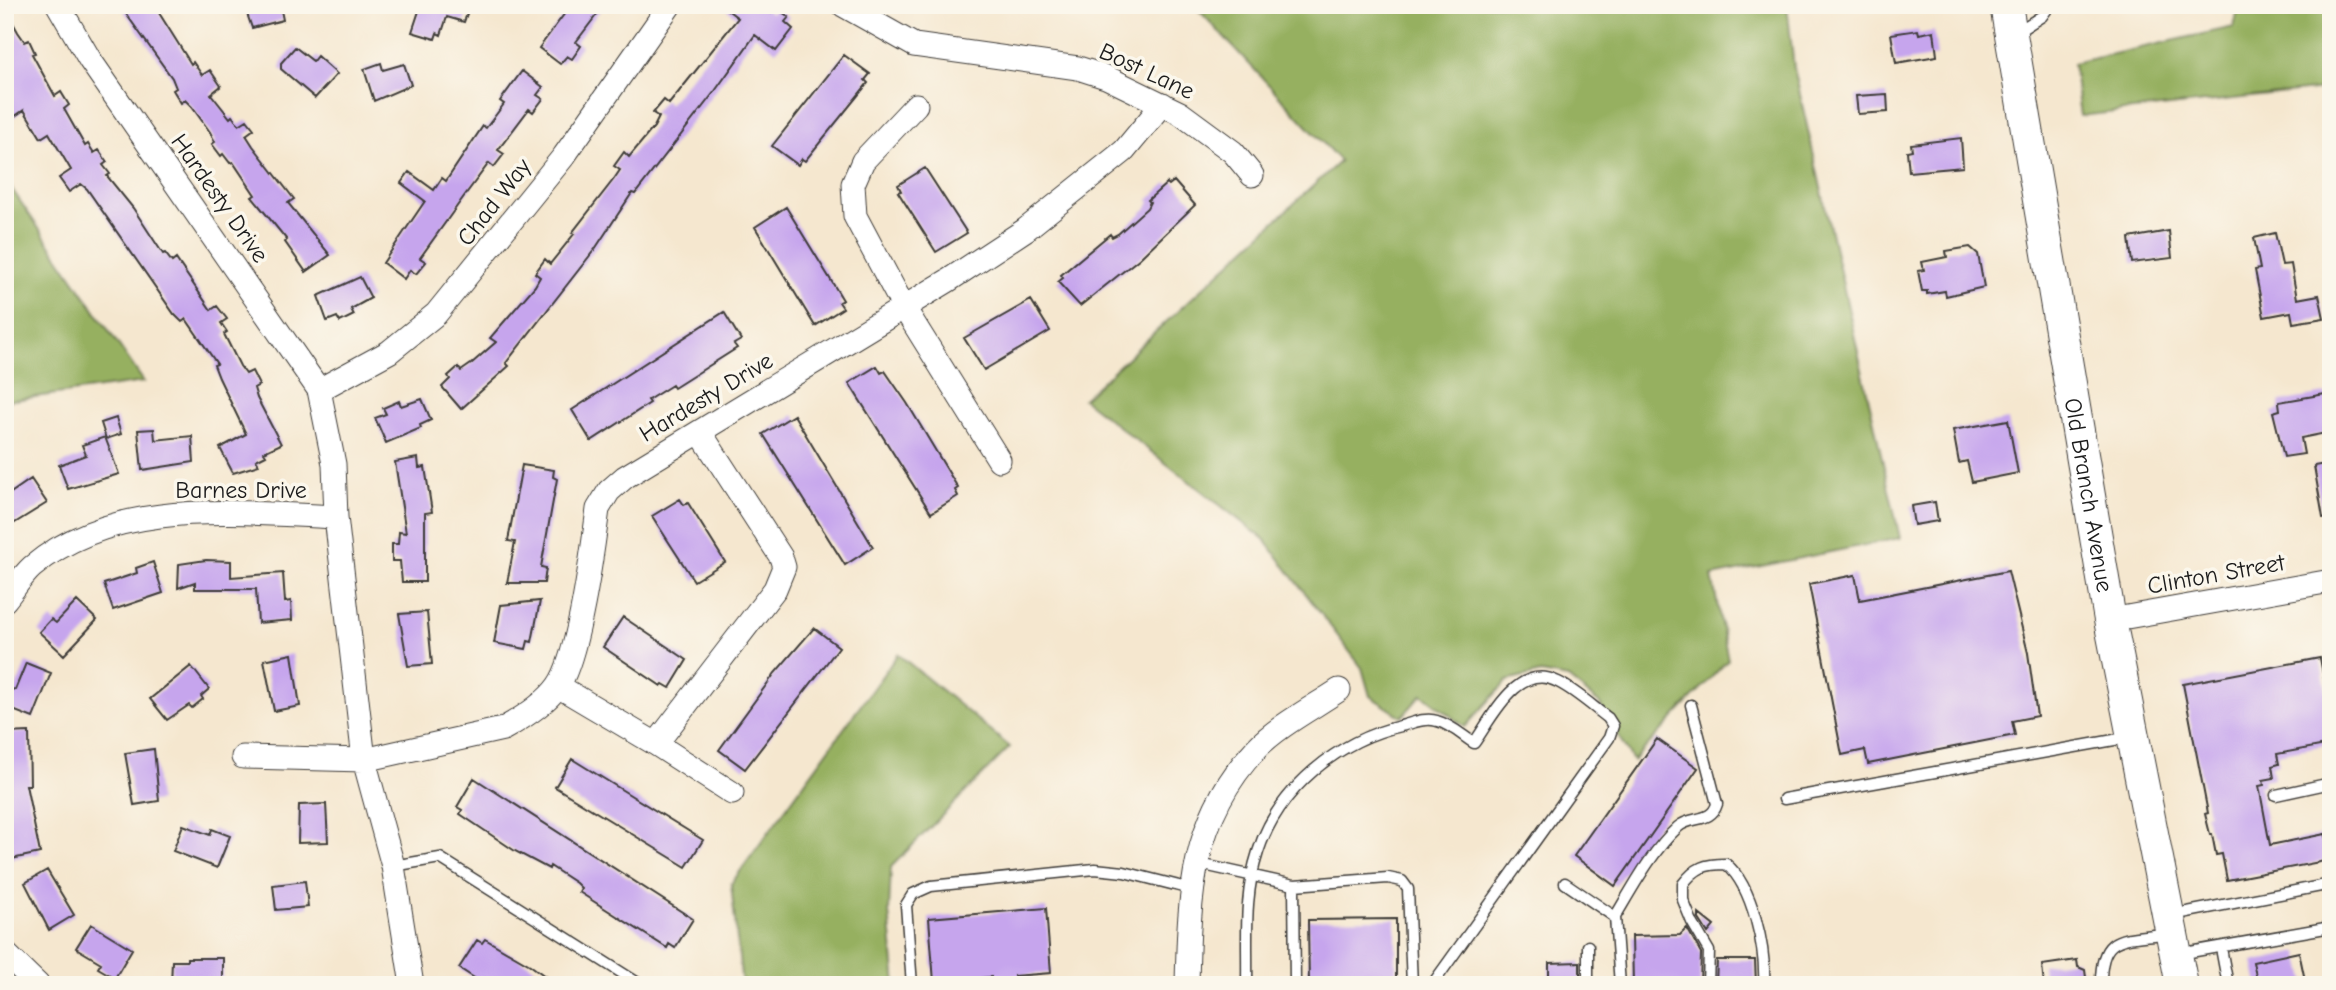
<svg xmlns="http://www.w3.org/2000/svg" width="2336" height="990" font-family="'Comic Neue',sans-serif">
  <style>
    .forest { fill: #96b061; stroke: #59663e; stroke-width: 2 }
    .building { fill: #c6a5ed }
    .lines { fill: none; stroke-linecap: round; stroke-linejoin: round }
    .service-casing { stroke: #3d3a37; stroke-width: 13 }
    .minor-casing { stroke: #3d3a37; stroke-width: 25 }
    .secondary-casing { stroke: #3d3a37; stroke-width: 34 }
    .service { stroke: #fff; stroke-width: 10 }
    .minor { stroke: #fff; stroke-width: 23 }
    .secondary { stroke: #fff; stroke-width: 32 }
    .labels { text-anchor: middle; stroke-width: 7; stroke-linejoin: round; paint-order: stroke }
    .street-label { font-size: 24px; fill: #1c1c1c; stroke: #fbf7ec }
  </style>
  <rect width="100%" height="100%" fill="#fbf7ec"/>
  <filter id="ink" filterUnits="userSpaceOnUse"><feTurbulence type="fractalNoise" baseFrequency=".0143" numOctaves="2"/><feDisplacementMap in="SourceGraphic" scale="14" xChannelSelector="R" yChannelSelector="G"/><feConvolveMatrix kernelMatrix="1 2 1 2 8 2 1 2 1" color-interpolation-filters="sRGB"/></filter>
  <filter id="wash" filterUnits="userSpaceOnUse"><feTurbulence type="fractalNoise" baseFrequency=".00686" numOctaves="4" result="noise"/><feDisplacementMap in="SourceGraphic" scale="28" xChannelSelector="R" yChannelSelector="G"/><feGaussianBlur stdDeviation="1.57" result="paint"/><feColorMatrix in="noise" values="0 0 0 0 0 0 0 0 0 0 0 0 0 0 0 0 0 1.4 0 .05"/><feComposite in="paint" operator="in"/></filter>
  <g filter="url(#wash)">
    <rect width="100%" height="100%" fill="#f5e7cf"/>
    <path class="forest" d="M 1194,5 L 1787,5 L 1794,68 L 1900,538 L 1712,576 L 1728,660 L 1633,761 L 1599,703 L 1568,678 L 1541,673 L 1507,681 L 1465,727 L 1422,694 L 1402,717 L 1370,696 L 1362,668 L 1265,540 L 1083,399 L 1340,161 Z
      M 2239,5 L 2331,5 L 2331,88 L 2080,116 L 2073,63 L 2234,27 Z
      M 5,179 L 144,382 L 5,401 Z
      M 898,654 L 1010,747 L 891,867 L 889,912 L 896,985 L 742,985 L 731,884 Z"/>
    <g id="blocks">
      <path class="building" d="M 133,5 L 154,5 L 191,64 L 193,62 L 202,75 L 210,70 L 221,86 L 211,94 L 230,118 L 232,116 L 239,125 L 247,120 L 254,129 L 246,135 L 253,146 L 294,199 L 288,203 L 330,255 L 306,272 L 285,242 L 287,240 L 252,197 L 255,195 L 233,162 L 230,163 L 223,154 L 221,156 L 212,144 L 215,142 L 210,132 L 192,107 L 185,100 L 181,103 L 173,90 L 176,88 L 172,78 L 124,11 Z
        M 244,5 L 280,5 L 283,20 L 252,28 Z
        M 421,5 L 470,5 L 464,22 L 447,17 L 441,35 L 437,33 L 435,39 L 412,32 Z
        M 571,5 L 604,5 L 576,42 L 581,46 L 572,59 L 567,56 L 560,64 L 539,48 Z
        M 721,5 L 761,5 L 771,13 L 775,7 L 789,17 L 785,22 L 793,29 L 776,51 L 755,35 L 715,91 L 635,194 L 632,193 L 595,249 L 506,363 L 509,366 L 461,409 L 442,387 L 450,379 L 448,376 L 458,367 L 461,371 L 471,364 L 496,342 L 490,338 L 535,286 L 540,277 L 535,273 L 545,259 L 550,264 L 574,234 L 572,233 L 614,179 L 620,170 L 614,166 L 624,152 L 629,157 L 654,127 L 659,117 L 653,113 L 664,100 L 669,104 L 738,18 Z
        M 5,8 L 18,32 L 25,42 L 29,40 L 35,53 L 32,54 L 55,96 L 61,92 L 69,105 L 64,109 L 85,146 L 88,144 L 94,153 L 99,150 L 107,162 L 103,165 L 110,174 L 107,176 L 133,208 L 163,254 L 165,253 L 172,262 L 176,259 L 211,310 L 217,306 L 227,319 L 221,323 L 227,332 L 224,334 L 240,366 L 246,374 L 252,371 L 259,385 L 254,388 L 257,398 L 281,444 L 264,452 L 266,455 L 256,460 L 259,465 L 233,473 L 220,448 L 246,434 L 219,378 L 214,365 L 217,364 L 186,319 L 182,322 L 174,314 L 87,189 L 81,184 L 69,192 L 59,178 L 71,170 L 49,133 L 41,138 L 24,110 L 5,123 Z
        M 1918,30 L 1919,34 L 1934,31 L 1937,56 L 1896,63 L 1891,34 Z
        M 295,47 L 313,61 L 317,56 L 337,74 L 315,98 L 281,69 L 281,63 Z
        M 844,55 L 870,74 L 865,80 L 868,83 L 805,161 L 802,159 L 798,165 L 772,146 Z
        M 381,63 L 383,70 L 404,64 L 411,85 L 374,101 L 364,69 Z
        M 522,71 L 543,87 L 537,95 L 543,99 L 533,112 L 529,109 L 498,150 L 504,154 L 494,167 L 489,163 L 465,195 L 420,258 L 426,262 L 416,274 L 410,270 L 404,279 L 383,263 L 425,201 L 401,183 L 409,172 L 434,190 L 442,178 L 446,181 L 483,126 L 486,128 L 504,104 L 500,101 Z
        M 1887,94 L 1888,112 L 1858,114 L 1856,96 Z
        M 1961,138 L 1963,167 L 1909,172 L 1907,151 L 1912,150 L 1911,144 Z
        M 925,168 L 967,233 L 936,252 L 898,192 L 901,191 L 898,185 Z
        M 1174,181 L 1195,205 L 1140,258 L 1080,306 L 1058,282 L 1063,278 L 1061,275 L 1110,234 L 1112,237 L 1118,234 L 1147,208 L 1150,202 L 1148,200 L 1167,183 L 1169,185 Z
        M 786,207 L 843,300 L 839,302 L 843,308 L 815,326 L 755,227 Z
        M 2169,231 L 2172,258 L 2132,263 L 2129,238 Z
        M 2275,233 L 2282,265 L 2291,264 L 2297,299 L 2319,295 L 2324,318 L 2293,323 L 2291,312 L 2264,317 L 2255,270 L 2260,269 L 2254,238 Z
        M 1970,247 L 1978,254 L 1984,287 L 1946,296 L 1945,291 L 1927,294 L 1927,291 L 1922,291 L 1918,271 L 1924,270 L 1922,262 L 1947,257 L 1946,251 Z
        M 360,277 L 371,298 L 351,309 L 354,315 L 340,322 L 337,317 L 327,321 L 318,296 Z
        M 1031,300 L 1050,331 L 984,370 L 964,338 Z
        M 724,312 L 741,340 L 734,344 L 737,348 L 674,388 L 672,385 L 648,400 L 650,403 L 591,441 L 572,410 Z
        M 877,366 L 881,373 L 885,371 L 907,403 L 958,488 L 955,490 L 958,496 L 931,513 L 849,383 Z
        M 2331,393 L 2331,432 L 2301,438 L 2304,454 L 2284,457 L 2273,412 L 2280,410 L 2279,402 Z
        M 422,399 L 431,420 L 420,425 L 421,428 L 386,443 L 375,418 L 386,414 L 383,408 L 399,401 L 401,406 Z
        M 794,415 L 873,547 L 845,565 L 763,434 Z
        M 116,418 L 121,434 L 106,439 L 101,423 Z
        M 2008,420 L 2018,473 L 1972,482 L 1967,461 L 1959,463 L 1953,430 Z
        M 154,429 L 155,440 L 192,436 L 194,462 L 142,470 L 138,430 Z
        M 105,437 L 119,474 L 68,489 L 59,465 L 86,455 L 82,445 Z
        M 418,458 L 419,468 L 425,467 L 432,512 L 425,513 L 425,582 L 402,582 L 400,561 L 392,561 L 392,544 L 398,544 L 399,532 L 406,533 L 395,462 Z
        M 2331,463 L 2331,517 L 2323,518 L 2314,466 Z
        M 522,465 L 554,470 L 553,477 L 557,479 L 541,567 L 546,568 L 544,583 L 507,583 L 515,542 L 508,541 Z
        M 31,479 L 47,503 L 5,529 L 5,497 Z
        M 680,499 L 684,505 L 688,503 L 725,562 L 694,581 L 652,516 Z
        M 1935,502 L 1938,521 L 1914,525 L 1911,506 Z
        M 206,560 L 231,561 L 231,577 L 283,573 L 285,602 L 291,601 L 292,620 L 258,623 L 256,589 L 195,589 L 195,582 L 178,588 L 179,564 Z
        M 153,562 L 163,593 L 113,610 L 104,584 L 137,573 L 136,568 Z
        M 2008,571 L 2028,653 L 2037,716 L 2012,721 L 2015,735 L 1868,764 L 1865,750 L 1842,755 L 1809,584 L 1855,575 L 1860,600 Z
        M 77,601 L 97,620 L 64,655 L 39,632 L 51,619 L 56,623 Z
        M 540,601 L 532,642 L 528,641 L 526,649 L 494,643 L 501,605 Z
        M 427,612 L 432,664 L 408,666 L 399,614 Z
        M 623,617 L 687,660 L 670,688 L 663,684 L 661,686 L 603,647 Z
        M 814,628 L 839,647 L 745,769 L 719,750 L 775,673 Z
        M 292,654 L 300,706 L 274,711 L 264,660 Z
        M 2320,658 L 2331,715 L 2331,744 L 2277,754 L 2279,764 L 2272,766 L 2274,778 L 2263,780 L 2264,785 L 2259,786 L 2270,845 L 2325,834 L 2330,860 L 2227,880 L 2222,854 L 2216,855 L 2212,834 L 2210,834 L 2205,814 L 2208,813 L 2183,684 Z
        M 26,663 L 51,673 L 33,718 L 5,707 L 9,688 L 15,690 Z
        M 191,666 L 209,689 L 201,696 L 203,699 L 192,708 L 189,705 L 167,720 L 150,699 Z
        M 29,732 L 30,785 L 26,785 L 40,853 L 7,860 L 5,841 L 9,840 L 5,820 L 5,733 Z
        M 1657,739 L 1698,768 L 1615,886 L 1574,856 Z
        M 154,749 L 159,801 L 134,805 L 125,753 Z
        M 572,759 L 703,840 L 686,867 L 555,787 Z
        M 474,778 L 693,919 L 675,948 L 669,944 L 667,948 L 579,892 L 581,888 L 576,883 L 550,866 L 549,869 L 515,851 L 460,814 L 462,810 L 457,807 Z
        M 326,804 L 328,842 L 298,843 L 299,805 Z
        M 183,825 L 210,835 L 212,829 L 230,836 L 217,868 L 173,851 Z
        M 47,870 L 74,915 L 49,930 L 25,883 Z
        M 305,881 L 308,907 L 276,910 L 273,885 Z
        M 1046,908 L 1051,973 L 1014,976 L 1015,985 L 991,985 L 991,977 L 934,982 L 929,918 Z
        M 1699,914 L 1714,926 L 1708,933 L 1699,919 Z
        M 1396,919 L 1396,985 L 1309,985 L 1308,920 Z
        M 91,924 L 132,949 L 115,978 L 98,968 L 101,963 L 76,948 Z
        M 1687,928 L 1701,953 L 1700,985 L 1633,985 L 1632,936 L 1680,935 Z
        M 485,939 L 530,965 L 557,985 L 485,985 L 459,968 L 477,940 L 482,943 Z
        M 2299,952 L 2306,985 L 2258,985 L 2253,962 Z
        M 187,958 L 223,958 L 223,985 L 171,985 L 172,961 L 187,961 Z
        M 1717,960 L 1755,960 L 1756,985 L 1716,985 Z
        M 2077,960 L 2078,967 L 2085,970 L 2087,985 L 2044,985 L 2042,965 Z
        M 1580,962 L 1580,985 L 1549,985 L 1549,963 Z"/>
    </g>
  </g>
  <g filter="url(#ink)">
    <use href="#blocks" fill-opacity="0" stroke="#3d3a37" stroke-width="2"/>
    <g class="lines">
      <g class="service-casing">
        <path id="service" d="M 2014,34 L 2042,16 L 2050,5
          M 2276,795 L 2331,783
          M 1784,799 L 2131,737
          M 1195,863 L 1294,885 L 1388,878 L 1402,881 L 1408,889 L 1412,985
          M 393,866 L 440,858 L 641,985
          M 1565,883 L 1615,917 L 1620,985
          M 1294,885 L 1295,985
          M 2172,915 L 2331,884
          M 1615,917 C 1633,887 1652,851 1678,827 C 1691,815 1711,824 1717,804 L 1691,705
          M 1588,946 L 1588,985
          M 2221,948 L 2228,985
          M 2179,954 L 2331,927
          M 912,985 L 906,905 L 913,894 L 931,886 L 1095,869 L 1124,872 L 1191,889
          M 1247,985 C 1248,938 1243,898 1258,852 C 1278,789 1338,740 1401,726 C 1412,723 1426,717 1437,721 C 1450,724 1463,736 1474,743 C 1492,718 1518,661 1558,682 C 1576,691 1592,706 1608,718 L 1613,726 L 1609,738 L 1432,985
          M 1708,985 L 1709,951 L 1692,922 L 1683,900 L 1683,884 C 1696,867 1705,864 1726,864 C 1753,886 1766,950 1764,985
          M 2101,985 C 2100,931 2124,940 2169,933"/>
      </g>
      <g class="minor-casing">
        <path id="minor" d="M 58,5 L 90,60 L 319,390 L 334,464 L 336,517 L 364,760 L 393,866 L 412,985
          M 843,5 L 914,45 L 1078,68 L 1106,77 L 1180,113 L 1233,152 L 1252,175
          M 916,105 L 863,161 L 853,184 L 855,216 L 903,306 L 999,460
          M 319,390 L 389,352 L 436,314 L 564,156 L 670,5
          M 5,600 C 14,589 22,576 32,567 C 114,497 237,513 336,517
          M 2110,620 L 2331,581
          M 558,686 L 656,744 L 732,793
          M 656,744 L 775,589 L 784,567 L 781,557 L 700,432
          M 243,757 L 364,760 L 503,729 C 521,719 546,703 558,686 C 579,656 593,548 598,509 L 609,491 L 625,477 L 949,280 L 1025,230 L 1124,151 L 1163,104
          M 5,953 L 38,985
          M 1187,985 C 1189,896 1191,818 1256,749 C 1276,727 1314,707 1339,690"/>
      </g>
      <g class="secondary-casing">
        <g id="secondary">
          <path id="s1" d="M 2006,5 L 2110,620 L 2182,985"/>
        </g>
      </g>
      <use href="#service" class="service"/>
      <use href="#minor" class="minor"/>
      <use href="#secondary" class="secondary"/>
    </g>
  </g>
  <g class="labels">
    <g class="street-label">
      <text transform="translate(1147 71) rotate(25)" y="8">Bost Lane</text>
      <text transform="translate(220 198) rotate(55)" y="8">Hardesty Drive</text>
      <text transform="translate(494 202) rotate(-52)" y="8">Chad Way</text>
      <text transform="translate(706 397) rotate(-31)" y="8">Hardesty Drive</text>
      <text x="241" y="498">Barnes Drive</text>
      <text dy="8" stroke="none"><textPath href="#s1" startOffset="497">Old Branch Avenue</textPath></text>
      <text transform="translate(2216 574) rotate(-10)" y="8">Clinton Street</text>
    </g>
  </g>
  <rect width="2336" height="990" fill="none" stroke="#fbf7ec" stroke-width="28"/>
</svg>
